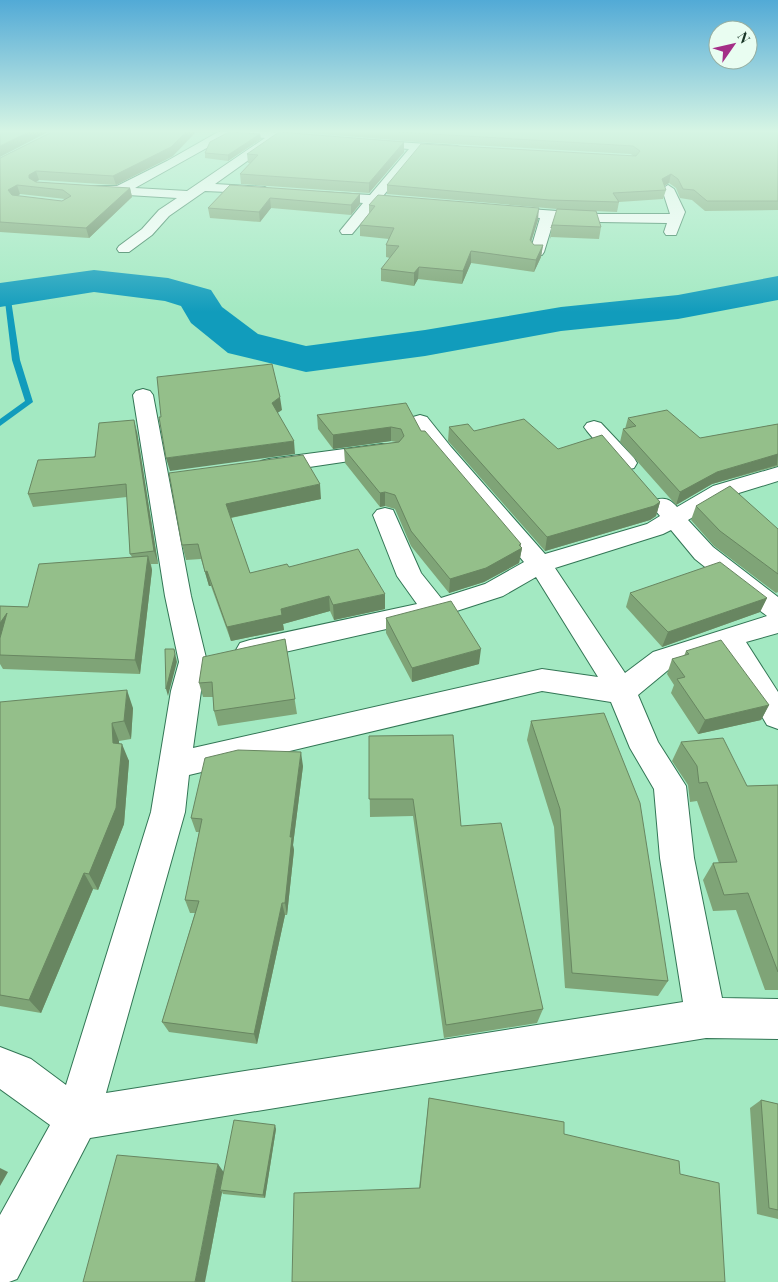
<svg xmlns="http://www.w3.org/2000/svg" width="778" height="1282" font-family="'Playfair Display',serif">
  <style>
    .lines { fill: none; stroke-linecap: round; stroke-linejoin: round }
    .stream { fill: #119cbc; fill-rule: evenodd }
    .river { fill: #119cbc; fill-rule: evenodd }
    .minor-casing { stroke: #327655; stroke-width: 2 }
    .minor { fill: #fff; fill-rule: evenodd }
    .wall { fill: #7fa477; fill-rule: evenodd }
    .shaded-wall { fill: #688661 }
    .building { fill: #94bf8a; stroke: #688661; fill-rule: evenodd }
  </style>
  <rect width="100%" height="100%" fill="#a3e9c2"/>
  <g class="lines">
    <path class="stream" d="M 7,291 L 10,293 L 20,360 L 33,402 L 0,426 L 0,419 L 25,401 L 12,360 L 4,293 Z"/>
    <path class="river" d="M 94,270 L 168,278 L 211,290 L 222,307 L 258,334 L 306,346 L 425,330 L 561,307 L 678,295 L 778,276 L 778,300 L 678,319 L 561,331 L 425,356 L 306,372 L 228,353 L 191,323 L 181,306 L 165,301 L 94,292 L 0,307 L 0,283 Z"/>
    <g class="minor-casing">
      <path id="minor" d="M 218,132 C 235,132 306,130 316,139 L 310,142 L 278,139 L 215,184 L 265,187 L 272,191 L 270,194 L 205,191 L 169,216 L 152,235 L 129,252 L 119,252 L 117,249 L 119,246 L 142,229 L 159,210 L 177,198 L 95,193 L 89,189 L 90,186 L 117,186 L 167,161 ZM 230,135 L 265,138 L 187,191 L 135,188 Z
        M 367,140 L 457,146 L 463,149 L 457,152 L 421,150 L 383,196 L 417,200 L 419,203 L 417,206 L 377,204 L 352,234 L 342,234 L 340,231 L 363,203 L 322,199 L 317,198 L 315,195 L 317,192 L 370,195 L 409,149 L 363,145 L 361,143 L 363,141 Z
        M 668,185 L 674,189 L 685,212 L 676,235 L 666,235 L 664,232 L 667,223 L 599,222 L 554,219 L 544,252 L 542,255 L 532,255 L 530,252 L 540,218 L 502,215 L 495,211 L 502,207 L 599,214 L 670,214 L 662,189 Z
        M 143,389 L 150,391 L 153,395 L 191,596 L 207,662 L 201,691 L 193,748 L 542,669 L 598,677 L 536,577 L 503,596 L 435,618 L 250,660 L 240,657 L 236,650 L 240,643 L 250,640 L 417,604 L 397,576 L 373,515 L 377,510 L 385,508 L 393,510 L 421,573 L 441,598 L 485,584 L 524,562 L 435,457 L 410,421 L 413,417 L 420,415 L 427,417 L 451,447 L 545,554 L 647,524 L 660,516 L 651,505 L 655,500 C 665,497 670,499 677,507 L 713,486 L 778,467 L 778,481 L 729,496 L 688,520 L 713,547 L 778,597 L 778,633 L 746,642 L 778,692 L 778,729 L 767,725 L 723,650 L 673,666 L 638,695 L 658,742 L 686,786 L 694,858 L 722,998 L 778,999 L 778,1039 L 706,1038 L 90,1138 L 17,1279 L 9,1282 L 0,1282 L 0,1215 L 50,1125 L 0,1089 L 0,1047 L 31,1059 L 66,1085 L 151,812 L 171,691 L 179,662 L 165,596 L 133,395 L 136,391 ZM 671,530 L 695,559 L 767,616 L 653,652 L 625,673 L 555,568 L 663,534 ZM 542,691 L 611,702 L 630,748 L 654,789 L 660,858 L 683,1002 L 106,1093 L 185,812 L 189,775 Z
        M 594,421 L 601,423 L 634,458 L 637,463 L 634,468 L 626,470 L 618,468 L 587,431 L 584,427 L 587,423 Z
        M 382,444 L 390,445 L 393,450 L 390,455 L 269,473 L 261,471 L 258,466 L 261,461 L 269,459 Z"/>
    </g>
    <use href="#minor" class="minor"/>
  </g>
  <path class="wall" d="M 298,132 L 778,132 L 778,210 L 705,211 L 692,200 L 680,198 L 676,188 L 669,183 L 664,186 L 666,190 L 663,199 L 619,202 L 617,212 L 596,211 L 601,227 L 599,239 L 551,237 L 550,239 L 551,228 L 557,209 L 387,194 L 387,185 L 633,156 L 631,154 L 417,142 Z
    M 260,134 L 261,139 L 228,161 L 205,158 L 205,153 Z
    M 404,142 L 404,152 L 369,193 L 241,184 L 240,174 L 250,163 L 248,163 L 247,154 Z
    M 173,156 L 116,185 L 39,180 L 36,182 L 130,188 L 132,197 L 89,238 L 0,232 L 0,158 ZM 20,194 L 65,199 L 62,201 L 18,196 Z
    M 230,185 L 360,194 L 360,204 L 351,215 L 271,208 L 260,222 L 210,218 L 208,208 Z
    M 369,205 L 538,220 L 531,242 L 534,245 L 543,245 L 541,257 L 534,272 L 471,263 L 462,284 L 418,279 L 414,286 L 381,281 L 381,269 L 390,258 L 386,257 L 386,245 L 389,239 L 360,236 L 360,225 L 369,214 Z
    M 317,415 L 421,431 L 522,548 L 519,563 L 484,582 L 449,593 L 411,546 L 395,509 L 385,506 L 380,507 L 345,463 L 344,449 L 396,442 L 391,441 L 333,449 L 318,429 Z
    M 628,418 L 700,438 L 778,424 L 778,466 L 712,484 L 676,505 L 620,442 L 623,429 L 625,429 Z
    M 449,427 L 474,431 L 558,449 L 660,502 L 656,516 L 650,520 L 545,551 L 448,441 Z
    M 137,432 L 158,564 L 151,564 L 152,570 L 140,674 L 3,669 L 0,664 L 0,606 L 28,607 L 132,557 L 130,554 L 127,497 L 33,507 L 28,494 Z
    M 169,473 L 321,499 L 231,518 L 250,573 L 289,567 L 385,609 L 334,620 L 330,611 L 283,624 L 284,630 L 231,641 L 211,586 L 209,586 L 201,559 L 186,560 L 182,545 Z
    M 696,506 L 778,529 L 778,592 L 776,593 L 714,546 L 691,520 Z
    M 630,593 L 767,598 L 760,612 L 662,647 L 626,607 Z
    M 386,618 L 479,664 L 412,682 L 386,633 Z
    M 285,639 L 297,714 L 218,726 L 214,711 L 213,697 L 203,697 L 199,683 Z
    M 686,651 L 769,705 L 761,720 L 698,734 L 671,693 L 674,685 L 667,674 L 672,659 L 684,656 Z
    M 0,702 L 133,708 L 131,739 L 119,741 L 119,743 L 129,761 L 124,824 L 98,890 L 93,889 L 41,1013 L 0,1006 Z
    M 531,721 L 668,981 L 658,996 L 565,988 L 554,827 L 527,740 Z
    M 369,736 L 461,826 L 543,1009 L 537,1023 L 444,1038 L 413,816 L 370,817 Z
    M 681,742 L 747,786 L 778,785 L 778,990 L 765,990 L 736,910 L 713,911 L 703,880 L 713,863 L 719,863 L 697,801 L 690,802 L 688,785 L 672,761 Z
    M 303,766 L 293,845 L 294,850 L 287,915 L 285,915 L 257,1044 L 169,1032 L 162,1022 L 195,913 L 190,913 L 185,900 L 199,832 L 196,832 L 191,818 Z
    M 429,1098 L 564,1122 L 419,1188 Z
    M 761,1100 L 778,1104 L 778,1219 L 757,1214 L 750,1108 Z
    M 276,1129 L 265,1198 L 223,1194 L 222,1192 L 205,1282 L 224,1172 Z"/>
  <path class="shaded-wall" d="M 29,132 L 48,132 L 0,157 L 0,146 Z
    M 186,132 L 196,132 L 173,156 L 116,185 L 113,176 Z
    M 260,134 L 261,139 L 228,161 L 228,155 Z
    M 404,142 L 404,152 L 369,193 L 369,183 Z
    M 36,171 L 39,180 L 32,184 L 32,188 L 29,178 L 29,175 Z
    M 671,174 L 669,183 L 660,188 L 662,179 Z
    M 17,185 L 20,194 L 11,200 L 8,190 Z
    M 130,188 L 132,197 L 89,238 L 86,228 Z
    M 360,194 L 360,204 L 351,215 L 351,205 Z
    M 270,198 L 271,208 L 260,222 L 259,212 Z
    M 539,208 L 538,220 L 528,251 L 530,240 Z
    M 543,245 L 541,257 L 534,272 L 536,260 Z
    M 471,251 L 471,263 L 462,284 L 463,271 Z
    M 419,267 L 418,279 L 414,286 L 414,273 Z
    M 280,397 L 282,410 L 273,416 L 272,403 Z
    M 134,420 L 137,432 L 158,564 L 154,551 Z
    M 391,427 L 391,441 L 333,449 L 333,435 Z
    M 294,441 L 295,454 L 170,471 L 166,458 Z
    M 778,454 L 777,465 L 712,484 L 676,505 L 680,492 L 717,472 Z
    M 320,484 L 321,499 L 229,518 L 226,504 Z
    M 385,492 L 385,506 L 380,507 L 380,493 Z
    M 660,502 L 656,516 L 650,520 L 545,551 L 547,537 Z
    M 521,544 L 520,549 L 522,548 L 519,563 L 484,582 L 449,593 L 450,579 Z
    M 148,556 L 152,570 L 140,674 L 135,660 Z
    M 207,571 L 211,586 L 209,586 L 205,572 Z
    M 385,594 L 385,609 L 334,620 L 333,605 Z
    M 329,596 L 330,611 L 283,624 L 284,630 L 231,641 L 227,627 L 281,609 Z
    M 767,598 L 760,612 L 662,647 L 668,632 Z
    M 7,613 L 0,647 L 0,623 Z
    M 174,649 L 177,662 L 168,696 L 166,689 Z
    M 481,649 L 479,664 L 412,682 L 412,668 Z
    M 127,690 L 133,708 L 131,739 L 124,721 Z
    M 769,705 L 761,720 L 698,734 L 705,720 Z
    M 112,723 L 119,741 L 120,758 L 122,744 L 129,761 L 124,824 L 98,890 L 89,874 L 113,743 Z
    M 301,752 L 303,766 L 293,845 L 294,850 L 287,915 L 285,903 L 290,837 Z
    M 84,873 L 93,889 L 41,1013 L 29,1000 Z
    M 282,903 L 285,915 L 257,1044 L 254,1034 Z
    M 275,1125 L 276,1129 L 265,1198 L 263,1195 Z
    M 218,1164 L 225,1174 L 220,1190 L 222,1192 L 205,1282 L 195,1282 Z
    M 0,1168 L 8,1172 L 0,1186 Z"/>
  <path class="building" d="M 0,132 L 29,132 L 0,146 Z
    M 52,132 L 186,132 L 171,147 L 113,176 L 36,171 L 29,175 L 29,178 L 36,182 L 130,188 L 86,228 L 0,222 L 0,158 ZM 17,185 L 63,190 L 71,196 L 62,201 L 12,195 L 8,190 Z
    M 229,132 L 260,134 L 228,155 L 205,153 L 210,142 Z
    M 279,132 L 404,142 L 369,183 L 240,174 L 258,155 L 247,154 Z
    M 398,132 L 778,132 L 778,201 L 707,201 L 694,190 L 683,189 L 678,179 L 671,174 L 662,179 L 666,190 L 613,193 L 619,202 L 549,200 L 387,185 L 421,144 L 636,156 L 640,151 L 633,146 Z
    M 230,185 L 360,194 L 351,205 L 270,198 L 259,212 L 208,208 Z
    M 378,195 L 539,208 L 530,240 L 534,245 L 543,245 L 536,260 L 471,251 L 463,271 L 419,267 L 414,273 L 381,269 L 399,246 L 386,245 L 394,228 L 360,225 L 375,206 L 369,205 Z
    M 557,209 L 596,211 L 601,227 L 552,225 L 551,228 Z
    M 272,364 L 280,397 L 272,403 L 294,441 L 166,458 L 159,417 L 161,417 L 157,377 Z
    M 406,403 L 421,431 L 425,431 L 521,544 L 519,545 L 522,548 L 486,568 L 450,579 L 411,531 L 395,495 L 385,492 L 380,493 L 344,449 L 399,442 L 404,436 L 401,429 L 391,427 L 333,435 L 317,415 Z
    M 667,410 L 700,438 L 778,424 L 778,454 L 717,472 L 680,492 L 623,429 L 636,426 L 628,418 Z
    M 524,419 L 558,449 L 602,435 L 660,502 L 654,506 L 547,537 L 449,427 L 468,424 L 474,431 Z
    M 134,420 L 154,551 L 130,554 L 126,484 L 28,494 L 38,460 L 95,457 L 99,423 Z
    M 303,455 L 320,484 L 226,504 L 250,573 L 287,564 L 289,567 L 358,549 L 385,594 L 333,605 L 329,596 L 281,609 L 282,615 L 227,627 L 207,571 L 205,572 L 198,544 L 182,545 L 169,473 Z
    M 730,486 L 778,529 L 778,574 L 720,531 L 696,506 Z
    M 148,556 L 135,660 L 0,655 L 0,638 L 7,613 L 0,623 L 0,606 L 28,607 L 39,564 Z
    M 720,562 L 767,598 L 668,632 L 630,593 Z
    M 451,601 L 481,649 L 412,668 L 386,618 Z
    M 285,639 L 295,699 L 214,711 L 212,682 L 199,683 L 203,657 Z
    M 721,640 L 769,705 L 705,720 L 677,679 L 685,677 L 672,659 L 689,654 L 686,651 Z
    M 165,649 L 174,649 L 175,654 L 166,689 Z
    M 127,690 L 124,721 L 112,723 L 113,743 L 122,744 L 116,808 L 89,874 L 84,873 L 29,1000 L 0,995 L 0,702 Z
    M 604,713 L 640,803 L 668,981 L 572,973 L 560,809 L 531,721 Z
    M 453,735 L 461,826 L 501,823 L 543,1009 L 446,1025 L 413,799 L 369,799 L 369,736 Z
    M 723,738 L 747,786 L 778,785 L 778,972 L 748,893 L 724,895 L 713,863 L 737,862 L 707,782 L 699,783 L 697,766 L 681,742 Z
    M 238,750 L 301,752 L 290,837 L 292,837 L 285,903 L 282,903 L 254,1034 L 162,1022 L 199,901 L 185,900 L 202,819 L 191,818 L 205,758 Z
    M 429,1098 L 564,1122 L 564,1134 L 679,1161 L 680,1174 L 719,1183 L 725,1282 L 292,1282 L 294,1193 L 420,1188 Z
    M 761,1100 L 778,1104 L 778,1210 L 769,1208 Z
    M 234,1120 L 275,1125 L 263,1195 L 220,1190 Z
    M 117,1155 L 218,1164 L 195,1282 L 83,1282 Z"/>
  <linearGradient id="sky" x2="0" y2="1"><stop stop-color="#52aad6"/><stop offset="0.42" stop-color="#d6f5e4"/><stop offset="1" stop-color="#d6f5e4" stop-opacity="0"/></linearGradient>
  <rect width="778" height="312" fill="url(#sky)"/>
  <g transform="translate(733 45) rotate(56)"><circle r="24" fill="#e9fdf1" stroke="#96aea1"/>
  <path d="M0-4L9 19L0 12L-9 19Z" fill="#a42e87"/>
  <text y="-8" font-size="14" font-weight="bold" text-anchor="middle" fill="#1a3728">N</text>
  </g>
</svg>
